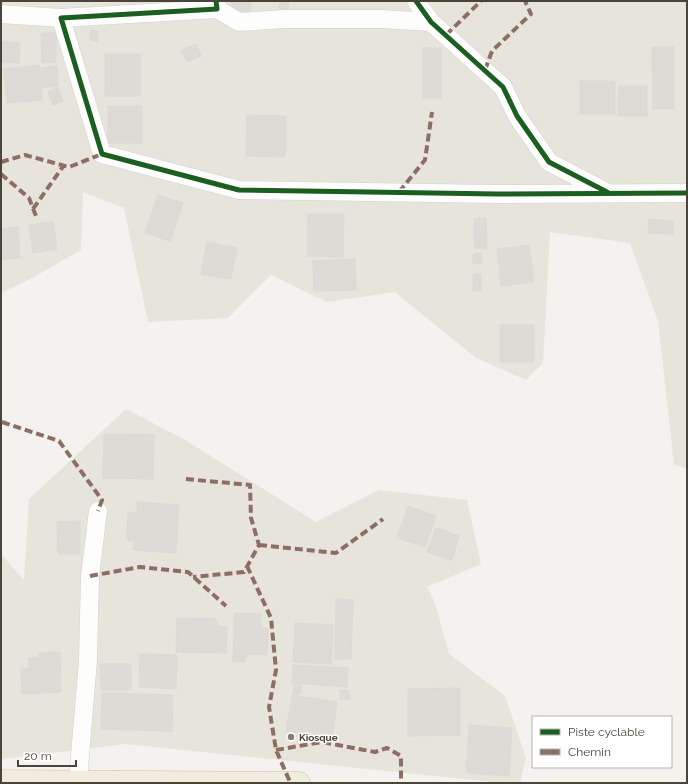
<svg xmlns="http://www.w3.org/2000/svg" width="688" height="784" font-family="Raleway,sans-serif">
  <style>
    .residential { fill: #e7e4dc }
    .building { fill: #dedbd6; stroke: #dcd9d4 }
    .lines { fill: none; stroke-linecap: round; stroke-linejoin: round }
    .minor-casing { stroke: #d2d0cb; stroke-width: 19 }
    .trunk-casing { stroke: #ccbfa9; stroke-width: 23 }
    .minor { stroke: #fdfdfc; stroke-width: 18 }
    .trunk { stroke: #f0ece0; stroke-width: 22 }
    .quiet { stroke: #8d6e63; stroke-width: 4; stroke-dasharray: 8 4; stroke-linecap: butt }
    .cycleway-casing { stroke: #fff; stroke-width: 8 }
    .cycleway { stroke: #1b5e20; stroke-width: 5 }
    .poi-dot { fill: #868178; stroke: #fff; stroke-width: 1.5 }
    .labels { text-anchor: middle; stroke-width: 3; stroke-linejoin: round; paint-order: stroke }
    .poi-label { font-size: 10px; font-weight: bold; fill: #4b4439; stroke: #fff; text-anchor: start }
  </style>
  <rect width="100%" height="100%" fill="#f4f2ee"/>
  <path class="residential" d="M 1,1 L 687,1 L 687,469 L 674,464 L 658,321 L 630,243 L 550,232 L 543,363 L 526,380 L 476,358 L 395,292 L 327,302 L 271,275 L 228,318 L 148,322 L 124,208 L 83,192 L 81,250 L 32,278 L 1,293 Z
    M 126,409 L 187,441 L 316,522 L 379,490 L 467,500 L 481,564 L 427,587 L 435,603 L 449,654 L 505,696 L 526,758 L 520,783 L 503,783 L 125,744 L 1,759 L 1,554 L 24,580 L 29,499 Z"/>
  <path class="building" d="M 232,1 L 251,1 L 250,14 L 231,12 Z
    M 280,1 L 289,1 L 288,12 L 279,12 Z
    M 91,30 L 98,31 L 98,41 L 90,40 Z
    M 41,33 L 56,33 L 56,62 L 42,63 Z
    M 1,41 L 20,43 L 19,63 L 1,62 Z
    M 196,44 L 201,56 L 187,62 L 182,50 Z
    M 652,47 L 674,47 L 674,109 L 653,109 Z
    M 423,48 L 441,48 L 441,98 L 423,98 Z
    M 105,54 L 141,54 L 141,96 L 105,96 Z
    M 39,65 L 42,100 L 7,103 L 4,69 Z
    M 57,66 L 58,86 L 42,88 L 41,68 Z
    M 580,81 L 615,81 L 615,114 L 580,114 Z
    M 619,86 L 647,86 L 647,116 L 618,116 Z
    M 58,88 L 63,101 L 53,105 L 48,92 Z
    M 108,106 L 142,106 L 142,143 L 108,143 Z
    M 247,115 L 286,116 L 285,157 L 246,156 Z
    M 158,195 L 183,203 L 170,241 L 145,233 Z
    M 308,214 L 344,214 L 343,257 L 307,256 Z
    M 486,218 L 487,249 L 475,249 L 474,219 Z
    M 649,219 L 673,221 L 673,234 L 648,233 Z
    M 53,221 L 57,249 L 33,253 L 29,225 Z
    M 18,227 L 20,258 L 1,259 L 1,229 Z
    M 207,242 L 237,248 L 231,279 L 201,274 Z
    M 529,245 L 534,282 L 501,286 L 497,249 Z
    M 481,253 L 482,263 L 473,264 L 473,254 Z
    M 355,259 L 356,290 L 314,291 L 313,261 Z
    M 481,274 L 481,291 L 473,291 L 473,275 Z
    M 500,325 L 534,325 L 534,362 L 500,362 Z
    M 104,434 L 154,435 L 153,479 L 103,478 Z
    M 137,502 L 179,505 L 176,553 L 133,550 L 134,541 L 127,540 L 128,512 L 137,513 Z
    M 408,506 L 436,516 L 425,547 L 397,538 Z
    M 80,521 L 80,554 L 58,554 L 57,522 Z
    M 436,528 L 459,536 L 452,560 L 427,552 Z
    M 336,599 L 353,600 L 351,659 L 335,659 Z
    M 235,613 L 261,614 L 260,628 L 268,628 L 267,655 L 246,654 L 245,662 L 233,662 Z
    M 177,618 L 217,619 L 217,626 L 227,627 L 226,653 L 176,652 Z
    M 295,623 L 333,625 L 331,664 L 293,662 Z
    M 60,652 L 61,692 L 22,694 L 21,669 L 29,669 L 28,658 L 39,657 L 38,653 Z
    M 140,654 L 177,655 L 176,689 L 139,687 Z
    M 100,664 L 131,664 L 131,690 L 101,690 Z
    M 293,665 L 348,668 L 347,687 L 292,683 Z
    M 294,685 L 301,685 L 301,694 L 293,694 Z
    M 460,688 L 460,735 L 408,736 L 408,689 Z
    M 340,690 L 350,691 L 350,700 L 340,699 Z
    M 102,693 L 173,695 L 172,731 L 101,729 Z
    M 292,695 L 337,702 L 332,738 L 286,731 Z
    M 469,725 L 512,728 L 509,776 L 466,773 Z"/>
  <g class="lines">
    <g class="minor-casing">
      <path id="minor" d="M 216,1 L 217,9 L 61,18 L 102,154 L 239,190 L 497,194 L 687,193
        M 416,1 L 431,22 L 503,87 L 517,116 L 549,162 L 606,192
        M 217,9 L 239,22 L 284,19 L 381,19 L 431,22
        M 1,14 L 61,18
        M 78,780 L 88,660 L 90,576 L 98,511"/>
    </g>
    <g class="trunk-casing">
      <path id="trunk" d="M 1,781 L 299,783"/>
    </g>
    <use href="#minor" class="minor"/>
    <use href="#trunk" class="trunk"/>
    <path class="quiet" d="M 446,35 L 481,1
      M 485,70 L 492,51 L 531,14 L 525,1
      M 1,162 L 25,155 L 69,167 L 102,154
      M 1,174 L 29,198 L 36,216
      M 399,192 L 425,160 L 432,112
      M 33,209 L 64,165
      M 2,422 L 59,441 L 102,500 L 98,511
      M 186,479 L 250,485 L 251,518 L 259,545 L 244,572 L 193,577
      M 259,545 L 336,553 L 383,519
      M 247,566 L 271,618 L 276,670 L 269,707 L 276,750 L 290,782
      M 90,576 L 140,567 L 188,572 L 226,606
      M 276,750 L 322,742 L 375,752 L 387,748 L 401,756 L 401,783"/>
    <g class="cycleway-casing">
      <path id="cycleway" d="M 216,1 L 217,9 L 61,18 L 102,154 L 239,190 L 497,194 L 687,193
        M 416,1 L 431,22 L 503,87 L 517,116 L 549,162 L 607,192"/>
    </g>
    <use href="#cycleway" class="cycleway"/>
  </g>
  <circle class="poi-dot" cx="291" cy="737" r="4"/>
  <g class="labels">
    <g class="poi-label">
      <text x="299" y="741">Kiosque</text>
    </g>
  </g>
  <rect width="688" height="784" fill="none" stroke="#4b4439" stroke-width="4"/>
  <rect x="532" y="716" width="140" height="52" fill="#ffffff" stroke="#b7b4b0"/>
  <rect x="540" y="729" width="20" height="6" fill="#1b5e20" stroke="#b7b4b0"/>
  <text x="568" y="736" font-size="12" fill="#4b4439">Piste cyclable</text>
  <rect x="540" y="749" width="20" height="6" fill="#8d6e63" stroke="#b7b4b0"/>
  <text x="568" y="756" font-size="12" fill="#4b4439">Chemin</text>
  <path d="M18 760v6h58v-6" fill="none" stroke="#4b4439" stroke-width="2"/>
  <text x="24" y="760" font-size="12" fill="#4b4439" stroke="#ffffff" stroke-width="3" paint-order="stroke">20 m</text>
</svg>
